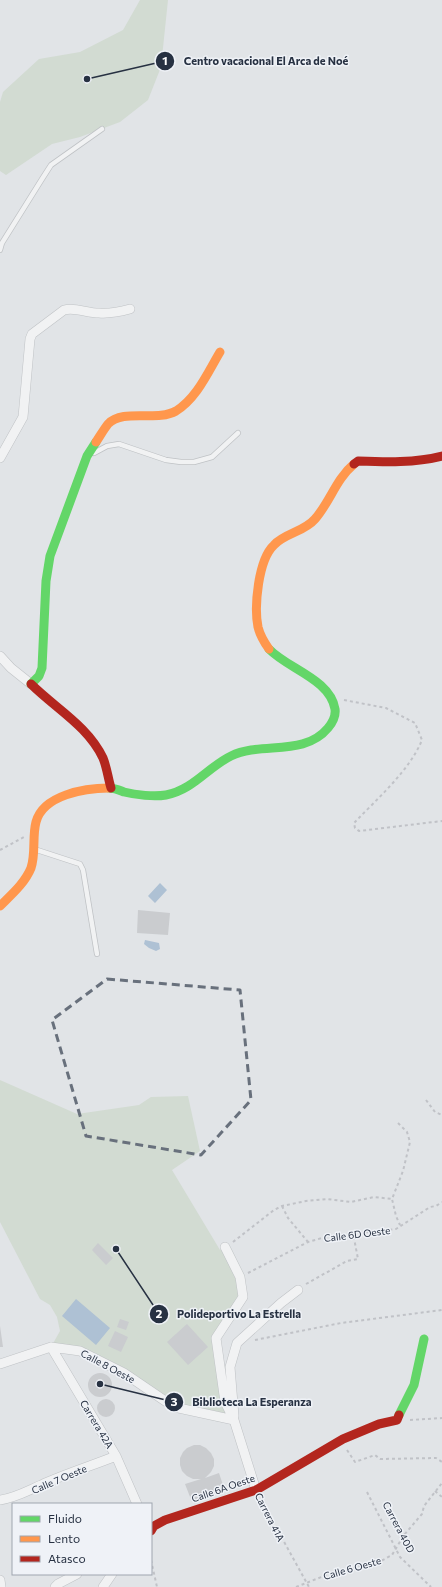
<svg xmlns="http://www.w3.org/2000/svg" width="442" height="1587" font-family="Commissioner,sans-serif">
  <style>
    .green { fill: #d2dbd2 }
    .water { fill: #aec1d4 }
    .building { fill: #cacccf }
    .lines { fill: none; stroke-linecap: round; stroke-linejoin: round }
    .lane-casing { stroke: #bfc2c5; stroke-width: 6 }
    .street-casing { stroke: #bfc2c5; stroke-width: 10 }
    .path { stroke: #c0c2c7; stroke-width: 2; stroke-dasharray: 3 3; stroke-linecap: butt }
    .lane { stroke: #f1f2f3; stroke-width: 4.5 }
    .street { stroke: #f1f2f3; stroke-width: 9 }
    .fast { stroke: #63d668; stroke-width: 9 }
    .slow { stroke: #ff974d; stroke-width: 9 }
    .jam { stroke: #b3261e; stroke-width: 9 }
    .marked { fill: none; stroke: #68707c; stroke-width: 3; stroke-dasharray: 8 5; stroke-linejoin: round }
    .labels { text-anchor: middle; stroke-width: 3; stroke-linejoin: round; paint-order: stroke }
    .street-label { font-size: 10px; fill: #273142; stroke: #eff2f7 }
    .leader { fill: none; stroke: #273142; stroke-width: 1.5 }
    .callout-dot { fill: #273142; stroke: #eff2f7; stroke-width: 1.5 }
    .mark-label { font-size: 12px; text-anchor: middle; font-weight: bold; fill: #fff }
    .callout-label { font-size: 11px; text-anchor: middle; font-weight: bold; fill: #273142; stroke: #eff2f7; stroke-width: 3; stroke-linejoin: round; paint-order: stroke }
  </style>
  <rect width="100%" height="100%" fill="#e1e4e7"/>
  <path class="green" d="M 140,0 L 168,0 L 161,67 L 148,100 L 120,122 L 80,137 L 52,144 L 6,175 L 0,171 L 0,102 L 3,92 L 39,59 L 80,52 L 123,30 Z
    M 0,1080 L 77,1114 L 139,1105 L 151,1097 L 188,1096 L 200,1151 L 172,1170 L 220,1250 L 225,1247 L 243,1297 L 216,1339 L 234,1420 L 174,1407 L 80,1351 L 51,1347 L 60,1331 L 57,1317 L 50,1305 L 40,1299 L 0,1222 Z"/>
  <path class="water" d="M 160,883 L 167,890 L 155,903 L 148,896 Z
    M 145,940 L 159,943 L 160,949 L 156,951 L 149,948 L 144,944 Z
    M 76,1299 L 110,1328 L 96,1345 L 62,1316 Z"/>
  <path class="building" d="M 138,910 L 170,913 L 168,935 L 137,933 Z
    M 98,1243 L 113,1258 L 106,1265 L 92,1250 Z
    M 120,1319 L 129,1322 L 126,1330 L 117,1327 Z
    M 187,1324 L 208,1347 L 188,1365 L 167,1342 Z
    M 0,1326 L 3,1347 L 0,1347 Z
    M 115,1331 L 128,1337 L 121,1352 L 108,1346 Z
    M88 1385a12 12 0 1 1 24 0a12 12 0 1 1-24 0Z
    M97 1408a9 9 0 1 1 18 0a9 9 0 1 1-18 0Z
    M 194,1445 L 200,1445 L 206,1448 L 211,1453 L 214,1459 L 214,1466 L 211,1472 L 205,1478 L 219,1473 L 225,1491 L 192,1502 L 185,1484 L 201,1479 L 193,1479 L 187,1476 L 182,1471 L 180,1465 L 180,1458 L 183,1452 L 187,1448 Z"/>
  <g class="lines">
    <g class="lane-casing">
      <path id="lane" d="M 0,250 L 2,243 L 42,179 L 51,165 L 102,129
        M 94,453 L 107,446 L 119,444 L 166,460 L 181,462 L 194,462 L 212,457 L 238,433
        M 34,849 L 80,864 L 83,870 L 97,954"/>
    </g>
    <g class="street-casing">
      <path id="street" d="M 0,458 L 23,417 L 30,339 L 32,334 L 64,310 C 75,307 87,313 99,313 C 110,314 119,312 130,309
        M 0,656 L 11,668 L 31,684
        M 225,1247 L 240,1277 L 243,1297 L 216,1338 L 225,1402 L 234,1420 L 256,1490
        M 51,1347 L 116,1456 L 137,1504
        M 0,1364 L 51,1347 L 80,1351 L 124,1373 L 174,1407 L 234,1420
        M 234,1416 L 230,1367 L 237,1343 L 281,1303 L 298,1290
        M 0,1500 C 15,1498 27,1491 41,1485 C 65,1474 91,1466 116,1456
        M 0,1580 L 1,1587
        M 55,1587 L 58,1584 L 77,1574
        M 103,1587 L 112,1574"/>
    </g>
    <path class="path" d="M 344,700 L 386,708 L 415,723 L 422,740 C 410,770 377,799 354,823 L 355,828 L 359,831 L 442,821
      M 0,850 L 24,837
      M 426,1100 L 435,1112 L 442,1115
      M 398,1123 L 407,1132 L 410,1142 L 403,1171 L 392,1199 L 396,1216 L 400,1225
      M 282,1206 L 288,1218 L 308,1242
      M 233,1242 L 274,1210 L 282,1206 L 306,1201 L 327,1199 L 351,1202 L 374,1197 L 392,1199
      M 248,1273 L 308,1242 L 329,1236 L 396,1229 L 430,1207 L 436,1206 L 442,1202
      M 306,1284 L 347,1261 L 358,1259 L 353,1233
      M 255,1340 L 341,1323 L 442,1310
      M 410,1420 L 442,1418
      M 347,1450 L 355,1462 L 375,1455 L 380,1459 L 436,1458 L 442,1462
      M 435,1491 L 442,1497
      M 367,1492 L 400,1557 L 431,1587
      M 261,1500 L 309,1587
      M 151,1560 L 157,1587
      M 296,1587 L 329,1574 L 383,1560 L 392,1555 L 404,1535 L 422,1514 L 424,1506 L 442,1483"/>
    <use href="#lane" class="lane"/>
    <use href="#street" class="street"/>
    <path class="fast" d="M 31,684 L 39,676 L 42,668 L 46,581 L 50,556 L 87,456 L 96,442
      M 109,788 C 115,788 119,790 124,792 C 136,795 154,797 166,795 C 193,790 208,767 231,756 C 262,741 304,757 328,728 C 333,722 336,716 335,709 C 330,679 288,669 269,649
      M 399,1415 L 414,1385 L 424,1339"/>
    <path class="slow" d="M 96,442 C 100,436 104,429 108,424 C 123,408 157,422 176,411 C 197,398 208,372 220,352
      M 269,649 C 264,642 260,635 258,627 C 254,607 258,560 274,545 C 285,533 304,532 315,519 C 330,502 336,479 354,464
      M 0,906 C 11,895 25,883 31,868 C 36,853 32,837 36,822 C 43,795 85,788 109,788"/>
    <path class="jam" d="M 354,464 L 358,461 C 386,462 415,463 442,456
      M 31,684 C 55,708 88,726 103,758 C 107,768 108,778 111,788
      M 151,1531 L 154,1526 L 165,1520 L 256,1490 L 343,1439 L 379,1424 L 397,1420 L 399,1415"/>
  </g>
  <path class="marked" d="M 107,979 L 240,990 L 251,1100 L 201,1155 L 86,1136 L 52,1020 Z"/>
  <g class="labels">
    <g class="street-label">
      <text transform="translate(357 1234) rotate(-7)" y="4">Calle 6D Oeste</text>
      <text transform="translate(108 1366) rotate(28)" y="4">Calle 8 Oeste</text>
      <text transform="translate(97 1424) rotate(59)" y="4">Carrera 42A</text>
      <text transform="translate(59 1479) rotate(-23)" y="4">Calle 7 Oeste</text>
      <text transform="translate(223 1488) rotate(-19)" y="4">Calle 6A Oeste</text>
      <text transform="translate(270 1517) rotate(63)" y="4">Carrera 41A</text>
      <text transform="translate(399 1527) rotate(62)" y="4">Carrera 40D</text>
      <text transform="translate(352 1568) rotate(-16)" y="4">Calle 6 Oeste</text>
    </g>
  </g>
  <path class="leader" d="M87 79L165 61M116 1249L159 1314M100 1384L174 1402"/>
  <g class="callout-dot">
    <circle cx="87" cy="79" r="4"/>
    <circle cx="116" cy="1249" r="4"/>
    <circle cx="100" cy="1384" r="4"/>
    <circle cx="165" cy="61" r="10"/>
    <circle cx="159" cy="1314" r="10"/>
    <circle cx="174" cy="1402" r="10"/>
  </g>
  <g class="mark-label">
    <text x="165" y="65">1</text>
    <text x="159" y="1318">2</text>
    <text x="174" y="1406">3</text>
  </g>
  <g class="callout-label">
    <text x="266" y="65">Centro vacacional El Arca de Noé</text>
    <text x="239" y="1318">Polideportivo La Estrella</text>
    <text x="252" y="1406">Biblioteca La Esperanza</text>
  </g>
  <rect x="12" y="1503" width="140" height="72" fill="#eff2f7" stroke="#9fa5af"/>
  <rect x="20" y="1516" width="20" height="6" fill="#63d668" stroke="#9fa5af"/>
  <text x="48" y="1523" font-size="12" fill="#273142">Fluido</text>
  <rect x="20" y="1536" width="20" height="6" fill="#ff974d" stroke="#9fa5af"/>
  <text x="48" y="1543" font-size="12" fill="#273142">Lento</text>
  <rect x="20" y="1556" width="20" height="6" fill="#b3261e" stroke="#9fa5af"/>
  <text x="48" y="1563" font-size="12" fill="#273142">Atasco</text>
</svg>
